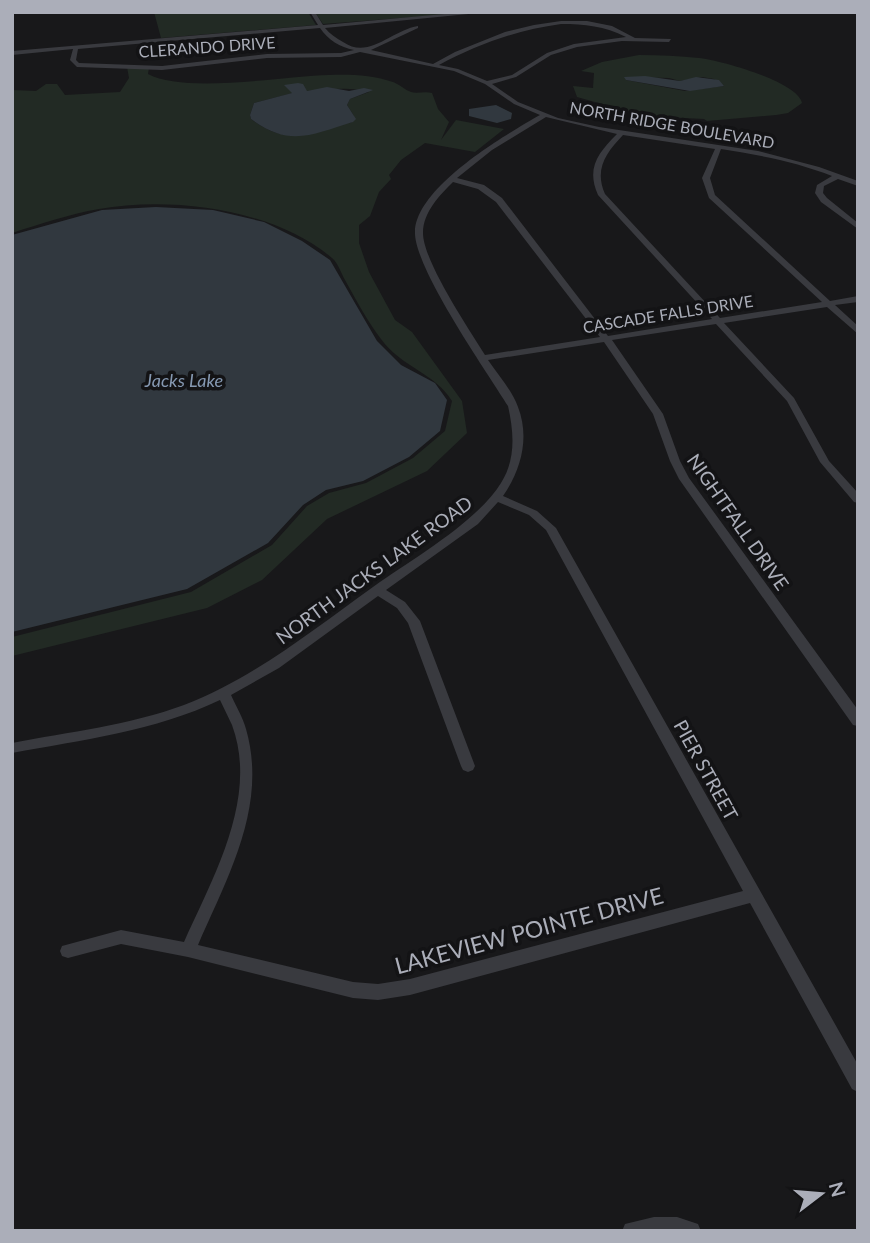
<svg xmlns="http://www.w3.org/2000/svg" width="870" height="1243" font-family="Lato,sans-serif">
  <style>
    .green { fill: #222a24; fill-rule: evenodd }
    .water { fill: #31383f }
    .lines { fill: none; stroke-linecap: round; stroke-linejoin: round }
    .minor { fill: #393a3f; fill-rule: evenodd }
    .labels { text-anchor: middle; stroke-width: 7; stroke-linejoin: round; paint-order: stroke }
    .far-street-label { font-size: 16px; fill: #abaeb9; stroke: #131315 }
    .far-water-label { font-size: 18px; font-style: italic; fill: #8598b1; stroke: #131315 }
    .street-label { font-size: 19px; fill: #abaeb9; stroke: #131315 }
    .near-street-label { font-size: 23px; fill: #abaeb9; stroke: #131315 }
  </style>
  <rect width="100%" height="100%" fill="#18181a"/>
  <path class="green" d="M 154,12 L 308,12 L 316,25 L 161,38 Z
    M 315,12 L 480,12 L 323,24 Z
    M 639,55 C 659,55 680,56 699,58 C 720,60 798,82 802,103 L 788,113 L 776,115 L 707,121 L 704,119 L 645,116 L 577,97 L 573,86 L 593,88 L 594,73 L 581,71 L 602,62 ZM 632,77 L 669,78 L 680,81 L 702,77 L 714,79 L 724,86 L 685,91 L 626,80 Z
    M 127,67 L 149,67 L 148,74 C 185,94 284,76 329,75 C 349,74 373,75 393,82 C 399,84 405,90 411,92 C 417,94 425,91 432,93 L 438,109 L 449,122 L 441,140 L 456,120 L 504,129 L 475,152 L 425,143 L 401,160 L 389,175 L 391,179 L 379,192 L 370,216 L 359,225 L 359,243 L 369,272 L 395,320 L 412,332 L 462,401 L 467,433 L 427,471 L 327,519 L 262,580 L 207,608 L 12,656 L 12,637 L 191,592 L 272,545 L 307,506 L 329,493 L 366,483 L 413,458 L 445,431 L 452,401 C 435,373 401,367 381,339 C 368,322 356,300 345,280 C 341,273 338,263 332,258 C 274,209 172,196 99,209 C 70,214 40,224 12,233 L 12,90 L 36,91 L 46,84 L 57,84 L 65,95 L 120,92 L 129,78 ZM 304,87 L 306,91 C 328,90 349,86 369,92 L 350,99 L 347,105 L 354,116 L 351,123 C 307,125 295,151 251,119 L 250,115 L 254,103 L 293,93 Z"/>
  <path class="water" d="M 645,76 L 680,81 L 696,77 L 719,80 L 724,86 L 690,91 L 626,80 L 624,77 Z
    M 298,83 L 303,84 L 307,91 L 327,87 L 349,91 L 364,88 L 373,90 L 350,99 L 347,105 L 356,119 L 353,122 C 313,134 290,148 251,119 L 250,115 L 254,103 L 292,93 L 284,85 Z
    M 496,105 L 512,113 L 511,119 L 497,123 L 469,116 L 469,109 Z
    M 156,207 L 213,210 L 264,222 L 302,241 L 330,260 L 377,341 L 401,365 L 435,383 L 447,400 L 440,431 L 409,457 L 363,481 L 326,490 L 303,505 L 268,543 L 187,589 L 12,632 L 12,235 L 102,210 Z"/>
  <g class="lines">
    <path class="minor" d="M 310,12 L 315,12 L 323,25 L 466,12 L 489,12 L 325,28 C 330,34 336,38 343,42 C 369,60 392,30 418,26 L 418,28 L 371,50 L 433,64 L 455,52 L 505,32 L 534,25 L 561,21 L 587,21 L 612,26 L 635,38 L 671,39 L 669,42 L 622,41 L 577,47 L 551,55 L 516,77 L 492,84 L 518,102 L 558,118 L 599,127 L 758,151 L 819,167 L 858,181 L 858,186 L 838,179 L 824,186 L 823,193 L 827,198 L 858,223 L 858,229 L 821,202 L 815,193 L 817,185 L 832,176 C 797,162 759,155 721,149 L 710,178 L 715,195 L 830,301 L 858,296 L 858,302 L 835,305 L 858,326 L 858,334 L 827,307 L 724,323 L 794,398 L 829,461 L 858,493 L 858,503 L 854,502 L 820,462 L 787,401 L 716,324 L 612,340 L 663,414 L 680,461 L 689,478 L 858,710 L 858,726 L 853,725 L 679,479 L 670,461 L 653,414 L 604,342 L 488,360 C 498,375 512,390 518,407 C 530,438 521,470 503,496 L 537,511 L 556,528 L 858,1065 L 858,1092 L 852,1089 L 750,903 L 410,995 L 378,1000 L 353,998 L 188,957 L 121,944 L 68,958 L 62,956 L 60,951 L 62,946 L 121,930 L 184,942 C 213,877 259,798 232,725 C 228,717 224,708 220,700 C 155,731 82,740 12,753 L 12,743 C 69,732 130,725 184,705 C 254,678 313,630 373,587 C 412,559 476,523 501,483 C 516,459 514,433 508,406 C 487,372 414,268 415,232 C 416,187 505,135 540,115 L 514,104 L 485,84 L 454,71 L 360,52 L 341,57 L 267,58 L 162,70 L 77,67 L 70,60 L 73,49 L 12,55 L 12,51 L 318,25 ZM 561,24 C 585,24 604,26 626,37 L 574,44 L 547,53 L 512,75 L 487,81 L 458,69 L 439,65 C 478,44 517,30 561,24 ZM 320,28 C 328,40 340,47 354,50 L 341,53 L 267,54 L 162,66 L 79,63 L 76,60 L 78,49 ZM 546,117 L 617,134 C 598,153 586,168 598,195 L 712,319 L 608,336 L 502,198 L 484,185 L 457,178 L 492,150 ZM 623,135 L 715,149 L 702,178 L 709,198 L 822,302 L 720,318 L 605,194 C 594,169 606,153 623,135 ZM 453,182 L 478,189 L 496,202 L 600,337 L 485,355 C 469,329 423,261 423,233 C 423,212 440,195 453,182 ZM 498,502 L 529,515 L 546,530 L 743,891 L 410,979 L 378,984 L 353,982 L 198,945 C 228,876 268,806 246,729 C 243,718 236,706 231,695 L 279,668 L 378,596 L 397,608 L 408,623 L 461,766 L 463,770 L 468,772 L 473,770 L 475,766 L 420,621 L 405,602 L 386,590 L 478,524 Z
      M 654,1217 L 677,1217 L 698,1224 L 701,1231 L 622,1231 L 625,1224 Z"/>
  </g>
  <g class="labels">
    <g class="far-street-label">
      <text transform="translate(207 47) rotate(-4)" y="6">CLERANDO DRIVE</text>
      <text transform="translate(672 125) rotate(10)" y="6">NORTH RIDGE BOULEVARD</text>
      <text transform="translate(668 314) rotate(-9)" y="6">CASCADE FALLS DRIVE</text>
    </g>
    <g class="far-water-label">
      <text x="184" y="387">Jacks Lake</text>
    </g>
    <g class="street-label">
      <text transform="translate(738 522) rotate(55)" y="7">NIGHTFALL DRIVE</text>
      <text transform="translate(374 570) rotate(-36)" y="7">NORTH JACKS LAKE ROAD</text>
      <text transform="translate(706 770) rotate(61)" y="7">PIER STREET</text>
    </g>
    <g class="near-street-label">
      <text transform="translate(529 931) rotate(-15)" y="8">LAKEVIEW POINTE DRIVE</text>
    </g>
  </g>
  <rect width="870" height="1243" fill="none" stroke="#abaeb9" stroke-width="28"/>
  <g transform="translate(821 1194) rotate(74)" stroke="#131315" stroke-width="5" paint-order="stroke">
  <path d="M0-5L12 26L0 18L-12 26Z" fill="#abaeb9"/>
  <text y="-10" font-size="19" font-weight="bold" text-anchor="middle" fill="#abaeb9">N</text>
  </g>
</svg>
